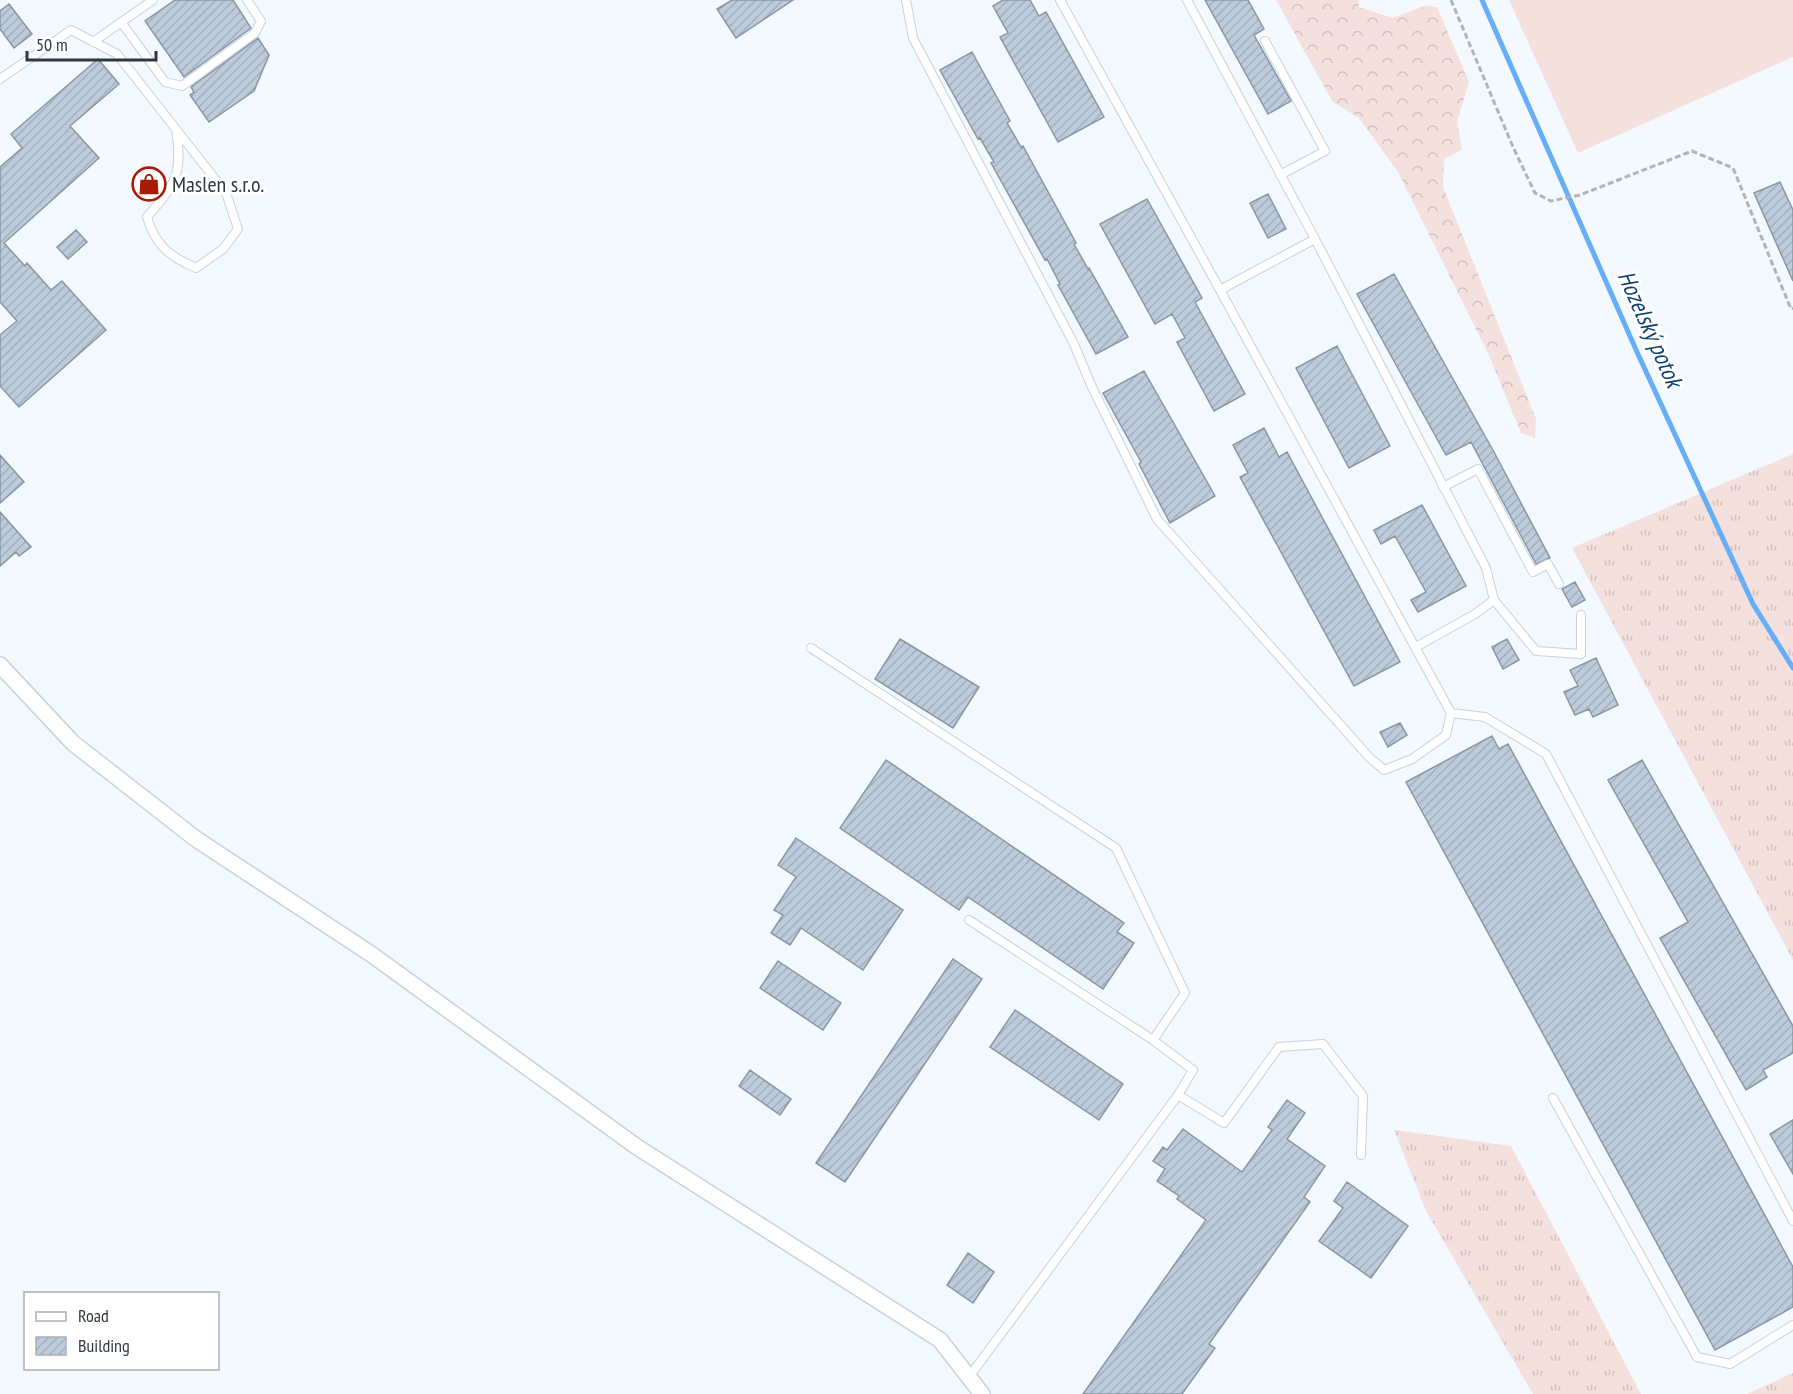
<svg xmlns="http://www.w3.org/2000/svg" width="1793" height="1394" font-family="'PT Sans Narrow',sans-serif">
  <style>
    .grass { fill: url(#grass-tufts) }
    .forest { fill: url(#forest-crowns) }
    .garden { fill: #f4e0dc }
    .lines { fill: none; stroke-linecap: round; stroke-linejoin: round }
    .stream { stroke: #67aef8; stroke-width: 5 }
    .building { fill: url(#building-hatch); stroke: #8997a5; stroke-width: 1.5 }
    .lane-casing { stroke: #c4d2e2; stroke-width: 10 }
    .street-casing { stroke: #c4d2e2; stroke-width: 18 }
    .path { stroke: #aeb4ba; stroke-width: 3; stroke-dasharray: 6 3; stroke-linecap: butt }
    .lane { stroke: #fff; stroke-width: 8 }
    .street { stroke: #fff; stroke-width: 15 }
    .labels { text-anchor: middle; stroke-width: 6; stroke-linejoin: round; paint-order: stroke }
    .poi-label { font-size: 22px; fill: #31373d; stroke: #fff; text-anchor: start }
    .water-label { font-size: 24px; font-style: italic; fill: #0e4170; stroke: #fff }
  </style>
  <defs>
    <pattern id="grass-tufts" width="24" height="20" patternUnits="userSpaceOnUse" patternTransform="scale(1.5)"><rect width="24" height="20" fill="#f4e0dc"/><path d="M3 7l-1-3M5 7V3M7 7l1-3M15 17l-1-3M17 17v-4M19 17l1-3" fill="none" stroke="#d2c1be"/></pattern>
    <pattern id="forest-crowns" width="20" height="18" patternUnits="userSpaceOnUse" patternTransform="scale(1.5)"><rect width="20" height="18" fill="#f4e0dc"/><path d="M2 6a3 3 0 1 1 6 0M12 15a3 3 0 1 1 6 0" fill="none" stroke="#d2c1be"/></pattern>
    <pattern id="building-hatch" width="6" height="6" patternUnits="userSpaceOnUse" patternTransform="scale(1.5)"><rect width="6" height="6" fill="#bdcbdb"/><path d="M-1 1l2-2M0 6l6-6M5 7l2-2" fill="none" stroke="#a3afbd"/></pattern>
  </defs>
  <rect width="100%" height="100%" fill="#f3f9ff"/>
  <path class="grass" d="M 1793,454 L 1793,960 L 1572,548 Z
    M 1394,1130 L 1511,1146 L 1641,1394 L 1533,1394 L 1427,1213 Z
    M 1793,1372 L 1793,1394 L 1747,1394 L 1793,1373 Z"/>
  <path class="forest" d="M 1276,0 L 1358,0 L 1359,7 L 1393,18 L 1424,6 L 1437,7 L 1469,82 L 1457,122 L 1462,150 L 1444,159 L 1443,187 L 1536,419 L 1535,438 L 1521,433 L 1488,353 L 1398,172 L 1359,118 L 1332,101 Z"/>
  <path class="garden" d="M 1509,0 L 1793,0 L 1793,57 L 1578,153 Z"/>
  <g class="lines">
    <path class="stream" d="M 1482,0 L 1637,352 L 1753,604 L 1793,668"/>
  </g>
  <path class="building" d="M 175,0 L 233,0 L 251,28 L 184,77 L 145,21 Z
    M 732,0 L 793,0 L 736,38 L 717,9 Z
    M 1003,0 L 1030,0 L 1039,16 L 1046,12 L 1104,117 L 1058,142 L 1000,37 L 1008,33 L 993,6 Z
    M 1205,0 L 1248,0 L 1264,29 L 1254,35 L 1291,101 L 1268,114 Z
    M 9,4 L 32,34 L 14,48 L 0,29 L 0,11 Z
    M 258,38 L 269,55 L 254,91 L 209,122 L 190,95 L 194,92 L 191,87 Z
    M 972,52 L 1010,121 L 1007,123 L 1021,147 L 1023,146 L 1076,243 L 1074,244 L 1088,269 L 1089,268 L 1128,337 L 1096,354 L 1058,285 L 1060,284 L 1047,259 L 1045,260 L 991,163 L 994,162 L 980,138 L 978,139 L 940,70 Z
    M 98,59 L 119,84 L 70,126 L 99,158 L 4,243 L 25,266 L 27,263 L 51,290 L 62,281 L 106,330 L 19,407 L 0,386 L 0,335 L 17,321 L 0,302 L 0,167 L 22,148 L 11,134 Z
    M 1780,182 L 1793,210 L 1793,281 L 1754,193 Z
    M 1268,194 L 1286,229 L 1268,238 L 1250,203 Z
    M 1147,199 L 1202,298 L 1195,302 L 1245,394 L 1214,411 L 1177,342 L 1185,338 L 1172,314 L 1155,324 L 1100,224 Z
    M 76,230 L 87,242 L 68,259 L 57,247 Z
    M 1394,274 L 1494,452 L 1550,558 L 1536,564 L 1471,442 L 1446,455 L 1400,372 L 1357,294 Z
    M 1337,346 L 1390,446 L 1349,468 L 1296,368 Z
    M 1144,371 L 1215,496 L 1170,523 L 1139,464 L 1141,462 L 1103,393 Z
    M 1264,428 L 1279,457 L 1287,452 L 1400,662 L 1354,686 L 1240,477 L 1248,473 L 1233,445 Z
    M 0,455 L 24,482 L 0,503 Z
    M 1422,505 L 1466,586 L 1418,612 L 1411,600 L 1426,592 L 1395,536 L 1381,544 L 1374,530 Z
    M 0,512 L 31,547 L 19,556 L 16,552 L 0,566 Z
    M 1575,582 L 1585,600 L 1572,607 L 1562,589 Z
    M 900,639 L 979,687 L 953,728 L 875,679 Z
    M 1507,639 L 1519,660 L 1503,669 L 1492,647 Z
    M 1596,658 L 1618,705 L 1593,717 L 1589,709 L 1575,715 L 1564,692 L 1578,686 L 1570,670 Z
    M 1400,723 L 1407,735 L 1388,747 L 1380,732 Z
    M 1492,736 L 1499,749 L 1508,744 L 1793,1267 L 1793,1307 L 1715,1350 L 1406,782 Z
    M 886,760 L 1124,923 L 1117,932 L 1134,943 L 1103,989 L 968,897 L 959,910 L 840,828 Z
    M 1642,760 L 1793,1026 L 1793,1053 L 1763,1070 L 1767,1077 L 1746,1090 L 1660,938 L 1688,922 L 1608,780 Z
    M 796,838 L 903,910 L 863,970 L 801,928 L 790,945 L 771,933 L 783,915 L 774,910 L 796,877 L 778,865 Z
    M 953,959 L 982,979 L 845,1182 L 816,1163 Z
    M 778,961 L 841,1003 L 823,1030 L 760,988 Z
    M 1015,1010 L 1123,1084 L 1099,1120 L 990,1047 Z
    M 750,1070 L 791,1099 L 780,1115 L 739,1086 Z
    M 1287,1100 L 1305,1113 L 1287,1139 L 1325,1166 L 1304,1197 L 1310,1202 L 1209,1344 L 1215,1348 L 1182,1394 L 1083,1394 L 1206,1220 L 1177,1199 L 1179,1196 L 1157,1181 L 1165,1169 L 1153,1161 L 1163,1147 L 1167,1150 L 1183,1129 L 1242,1172 L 1272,1130 L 1268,1127 Z
    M 1793,1120 L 1793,1174 L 1770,1134 Z
    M 1347,1182 L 1408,1226 L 1371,1278 L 1319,1241 L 1343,1208 L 1334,1201 Z
    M 968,1253 L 994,1272 L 973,1303 L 947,1285 Z"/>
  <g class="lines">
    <g class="lane-casing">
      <path id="lane" d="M 906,0 L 913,38 L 1074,344 L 1091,385 L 1157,519 L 1369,757 L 1384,770 L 1412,759 L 1446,735 L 1451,713 L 1220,290
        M 1060,0 L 1220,290 L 1315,239 L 1187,0
        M 121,22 L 165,82 L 182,86 L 255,33 L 261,21 L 247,0
        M 1265,41 L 1325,151 L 1280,175
        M 93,42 L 153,0
        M 0,79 L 71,30 L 117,54 L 226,193 L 238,229 L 223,249 L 196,268 C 170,257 155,245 147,217 C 176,184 183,174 176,129
        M 1315,239 L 1486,568 L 1494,600 L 1475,614 L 1416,647
        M 1443,487 L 1478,469 L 1533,572 L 1548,564 L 1559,584
        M 1494,600 L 1536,651 L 1581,654 L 1581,615
        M 811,648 L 1116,848 L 1185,993 L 1153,1040
        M 1451,713 L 1485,717 L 1546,754 L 1793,1221
        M 969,920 L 1153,1040 L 1193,1070 L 1178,1095 L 969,1377
        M 1178,1095 L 1224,1123 L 1279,1047 L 1323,1044 L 1363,1096 L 1361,1155
        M 1553,1098 L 1697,1357 L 1730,1364 L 1793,1325"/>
    </g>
    <g class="street-casing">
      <path id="street" d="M 0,665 L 73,743 L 196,839 L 371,954 L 637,1147 L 940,1340 L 982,1394"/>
    </g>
    <path class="path" d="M 1451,0 L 1513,147 L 1535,193 L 1551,201 L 1580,195 L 1692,151 L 1733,168 L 1791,309 L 1793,308"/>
    <use href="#lane" class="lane"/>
    <use href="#street" class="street"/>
  </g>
  <defs>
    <g id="shop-ring" transform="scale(1.725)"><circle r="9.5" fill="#fff" stroke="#aa1b06" stroke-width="1.5"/><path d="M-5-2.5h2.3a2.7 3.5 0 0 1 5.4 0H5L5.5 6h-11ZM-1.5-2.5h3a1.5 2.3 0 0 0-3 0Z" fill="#aa1b06"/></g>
  </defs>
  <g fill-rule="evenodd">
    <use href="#shop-ring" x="149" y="184"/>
  </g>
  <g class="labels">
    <g class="poi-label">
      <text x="172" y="192">Maslen s.r.o.</text>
    </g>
    <g class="water-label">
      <text transform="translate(1650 329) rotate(66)" y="8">Hozelský potok</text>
    </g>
  </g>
  <rect x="24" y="1292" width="195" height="78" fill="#ffffff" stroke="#adafb1" stroke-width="1.5"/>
  <rect x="36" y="1312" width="30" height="9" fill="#ffffff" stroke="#adafb1" stroke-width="1.5"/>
  <text x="78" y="1322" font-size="18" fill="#31373d">Road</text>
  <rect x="36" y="1337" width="30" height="18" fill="url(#building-hatch)" stroke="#adafb1" stroke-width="1.5"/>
  <text x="78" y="1352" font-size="18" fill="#31373d">Building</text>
  <path d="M27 51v9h129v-9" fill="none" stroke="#31373d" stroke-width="3"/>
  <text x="36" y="51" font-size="18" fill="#31373d" stroke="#ffffff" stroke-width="4.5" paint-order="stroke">50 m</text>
</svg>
